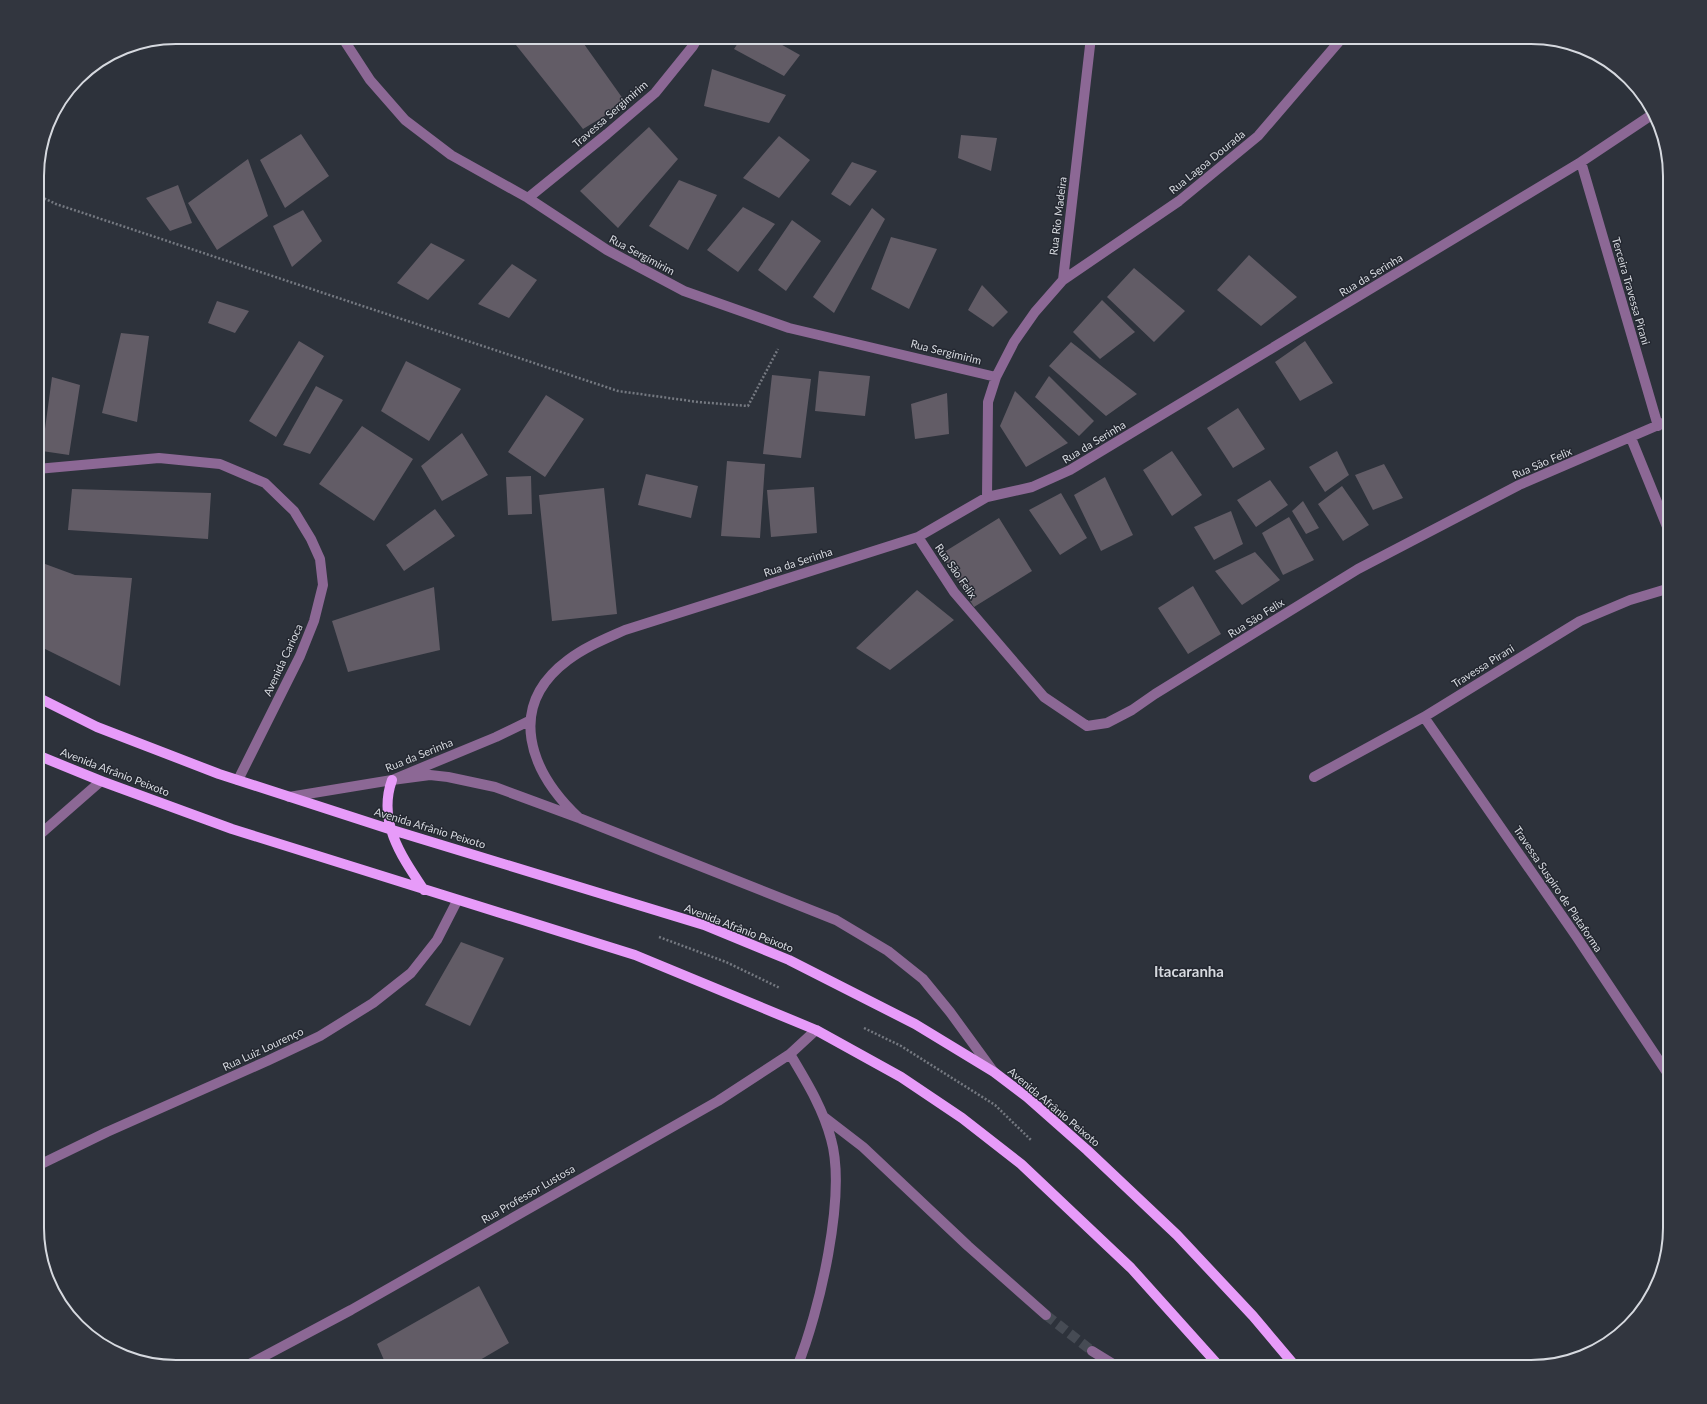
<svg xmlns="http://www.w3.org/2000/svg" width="1707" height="1404" font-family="Lato,sans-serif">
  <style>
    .building { fill: #625c66 }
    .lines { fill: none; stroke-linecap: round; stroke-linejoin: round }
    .minor-tunnel { stroke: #464b54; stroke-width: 10; stroke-dasharray: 10 5; stroke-linecap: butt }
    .path { stroke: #757981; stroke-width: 2.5; stroke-dasharray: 2 2; stroke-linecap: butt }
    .minor { stroke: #8c6895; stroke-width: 10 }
    .major { stroke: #e79bf9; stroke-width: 10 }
    .labels { text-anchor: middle; stroke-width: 3; stroke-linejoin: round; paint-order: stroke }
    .street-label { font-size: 11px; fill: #d6d9df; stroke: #242831 }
    .district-label { font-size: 15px; font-weight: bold; fill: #d6d9df; stroke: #242831 }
    .rim { fill: none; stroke: #d6d9df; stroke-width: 2 }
  </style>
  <rect width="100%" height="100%" fill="#2d323b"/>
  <path class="building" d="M 514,37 L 579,37 L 626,103 L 583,129 L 512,40 Z
    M 742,37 L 768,37 L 800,55 L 784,76 L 734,49 Z
    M 712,69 L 786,95 L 769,123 L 704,106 Z
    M 649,127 L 678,159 L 618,228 L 580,191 Z
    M 301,134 L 329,176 L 285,208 L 260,160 Z
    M 961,135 L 997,138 L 991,171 L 958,158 Z
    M 779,136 L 810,160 L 779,198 L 743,178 Z
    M 248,159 L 268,216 L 217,250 L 188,203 Z
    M 852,162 L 877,171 L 850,206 L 831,194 Z
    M 679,180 L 717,195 L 688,250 L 649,226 Z
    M 178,185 L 192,223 L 170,231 L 146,198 Z
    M 743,207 L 775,224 L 738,272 L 707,250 Z
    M 872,208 L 885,219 L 834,313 L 813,297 Z
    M 37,209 L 45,209 L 39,258 L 37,258 Z
    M 303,210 L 322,241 L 292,267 L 273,226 Z
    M 792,220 L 821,241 L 786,291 L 758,270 Z
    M 891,237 L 937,249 L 909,309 L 871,289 Z
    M 431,243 L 465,260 L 428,300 L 397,283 Z
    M 1249,255 L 1297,297 L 1261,326 L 1217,290 Z
    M 512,264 L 537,280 L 509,318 L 478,304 Z
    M 1134,268 L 1185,311 L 1154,342 L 1107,297 Z
    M 982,285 L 1008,312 L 993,327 L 968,310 Z
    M 1102,300 L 1135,332 L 1100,359 L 1073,332 Z
    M 217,301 L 249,311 L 235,333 L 208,323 Z
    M 121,333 L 149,336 L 137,422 L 102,413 Z
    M 299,341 L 324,356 L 276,437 L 249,421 Z
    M 1305,341 L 1333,383 L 1300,401 L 1275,362 Z
    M 1071,342 L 1137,394 L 1106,416 L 1049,366 Z
    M 406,361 L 461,389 L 429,441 L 381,411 Z
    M 819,371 L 870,376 L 865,416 L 815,411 Z
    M 772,375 L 811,379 L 801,458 L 763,454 Z
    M 1049,376 L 1094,421 L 1079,436 L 1035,397 Z
    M 52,377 L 80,385 L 69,455 L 42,451 Z
    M 316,386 L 343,400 L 310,454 L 283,445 Z
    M 1015,391 L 1068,443 L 1026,467 L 1000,426 Z
    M 947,393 L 949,434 L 915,439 L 911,404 Z
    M 546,395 L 584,419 L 545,477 L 508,452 Z
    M 1238,408 L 1265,449 L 1233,468 L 1207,428 Z
    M 362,426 L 413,459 L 374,521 L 319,484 Z
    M 462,433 L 488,475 L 442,501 L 421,466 Z
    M 1172,451 L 1202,495 L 1172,516 L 1143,470 Z
    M 1337,451 L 1349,475 L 1325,492 L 1309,467 Z
    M 727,461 L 765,464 L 760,538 L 721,536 Z
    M 1384,464 L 1403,498 L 1373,510 L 1355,475 Z
    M 646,474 L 698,486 L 691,518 L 638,505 Z
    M 531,476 L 532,514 L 508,515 L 506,477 Z
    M 1105,477 L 1133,535 L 1101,551 L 1074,495 Z
    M 1270,480 L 1288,505 L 1256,527 L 1237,500 Z
    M 1342,486 L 1369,525 L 1343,541 L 1318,504 Z
    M 814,487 L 817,533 L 771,537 L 767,490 Z
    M 604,488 L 617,614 L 552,621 L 539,495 Z
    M 72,489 L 211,493 L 208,539 L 68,530 Z
    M 1061,493 L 1087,538 L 1060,555 L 1029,510 Z
    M 1303,501 L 1319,528 L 1306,534 L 1292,511 Z
    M 435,509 L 455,536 L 404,571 L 386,545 Z
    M 1231,511 L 1243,544 L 1214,560 L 1194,527 Z
    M 1289,517 L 1314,560 L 1283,575 L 1262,533 Z
    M 999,518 L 1032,571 L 974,607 L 941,554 Z
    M 1255,552 L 1280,580 L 1242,605 L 1215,571 Z
    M 37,561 L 75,575 L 132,578 L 120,686 L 37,645 Z
    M 1193,586 L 1221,634 L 1188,654 L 1158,608 Z
    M 434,587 L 440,650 L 348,672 L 332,621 Z
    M 917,590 L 954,620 L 890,670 L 856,648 Z
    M 461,942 L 504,958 L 470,1026 L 425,1005 Z
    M 479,1286 L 509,1343 L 468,1367 L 387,1367 L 377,1344 Z"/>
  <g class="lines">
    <path class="minor-tunnel" d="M 1046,1315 L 1092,1351"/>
    <path class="path" d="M 37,195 L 56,204 L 618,391 L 698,402 L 748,406 L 778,349
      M 659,937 L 726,962 L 780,988
      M 864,1028 L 901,1046 L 995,1105 L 1031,1140"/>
    <path class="minor" d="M 342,37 L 370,80 L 405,120 L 451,155 L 528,198 L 607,250 L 684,291 L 789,328 L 996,377
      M 1581,162 L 1658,426
      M 528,198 L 607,134 L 655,93 L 693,46 L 698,37
      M 1063,280 L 1179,201 L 1258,136 L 1343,37
      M 1631,438 L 1670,534
      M 37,469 L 159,458 L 220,464 L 265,483 L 294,511 L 311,539 L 320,559 L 323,585 L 314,621 L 300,656 L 238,780
      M 987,497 L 988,402 L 996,377 L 1014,342 L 1035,312 L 1063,280 L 1091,37
      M 918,537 L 954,592 L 1044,697 L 1087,726 L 1107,723 L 1132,710 L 1155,694 L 1358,569 L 1519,485 L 1670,420
      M 1424,717 L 1576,936 L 1670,1077
      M 1314,777 L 1424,717 L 1580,621 L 1630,600 L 1670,588
      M 392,780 L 430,775 L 448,777 L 495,787 L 579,818 L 836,920 L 888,951 L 923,979 L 950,1012 L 993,1071
      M 289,797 L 392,780 L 496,737 L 529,721
      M 579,818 C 530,772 505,707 568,660 C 585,647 605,639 625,630 L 918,537 L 987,497 L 1032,487 L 1070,470 L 1581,162 L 1653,114
      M 37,837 L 101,781
      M 790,1054 C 806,1081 823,1108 831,1139 C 847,1195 819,1313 797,1367
      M 824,1117 L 863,1147 L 968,1246 L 1046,1315
      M 37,1166 L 107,1132 L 267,1061 L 320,1036 L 373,1003 L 411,973 L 437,940 L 457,901
      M 1092,1351 L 1118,1367
      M 244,1367 L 351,1310 L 718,1101 L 790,1054 L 816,1030"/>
    <path class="major" d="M 37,697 L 97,727 L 219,774 L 389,829 L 704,925 L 789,960 L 915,1024 L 994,1072 L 1027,1097 L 1087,1150 L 1177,1235 L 1253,1316 L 1296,1367
      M 37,755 L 101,781 L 232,829 L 635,955 L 816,1030 L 901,1077 L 962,1118 L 1021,1164 L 1131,1268 L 1220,1367
      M 392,780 C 377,822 402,857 424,890"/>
  </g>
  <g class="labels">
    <g class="street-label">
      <text transform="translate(610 114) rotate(-41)" y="4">Travessa Sergimirim</text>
      <text transform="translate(1207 162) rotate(-39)" y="4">Rua Lagoa Dourada</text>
      <text transform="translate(1058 216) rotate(-83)" y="4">Rua Rio Madeira</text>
      <text transform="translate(642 255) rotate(28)" y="4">Rua Sergimirim</text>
      <text transform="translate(1371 275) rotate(-31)" y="4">Rua da Serinha</text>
      <text transform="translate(1631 291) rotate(74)" y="4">Terceira Travessa Pirani</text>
      <text transform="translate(946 352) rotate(14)" y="4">Rua Sergimirim</text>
      <text transform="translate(1094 442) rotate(-31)" y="4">Rua da Serinha</text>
      <text transform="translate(1542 463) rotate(-23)" y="4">Rua São Felix</text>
      <text transform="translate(798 562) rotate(-18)" y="4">Rua da Serinha</text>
      <text transform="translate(956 571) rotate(55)" y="4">Rua São Felix</text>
      <text transform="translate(1256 618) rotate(-32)" y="4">Rua São Felix</text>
      <text transform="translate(283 660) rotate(-65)" y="4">Avenida Carioca</text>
      <text transform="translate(1483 666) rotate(-32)" y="4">Travessa Pirani</text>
      <text transform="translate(419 755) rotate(-22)" y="4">Rua da Serinha</text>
      <text transform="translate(115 772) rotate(21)" y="4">Avenida Afrânio Peixoto</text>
      <text transform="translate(430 828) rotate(17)" y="4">Avenida Afrânio Peixoto</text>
      <text transform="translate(1558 889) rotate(56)" y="4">Travessa Suspiro de Plataforma</text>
      <text transform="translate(739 928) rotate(21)" y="4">Avenida Afrânio Peixoto</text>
      <text transform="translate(263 1049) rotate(-25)" y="4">Rua Luiz Lourenço</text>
      <text transform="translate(1054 1107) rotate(40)" y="4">Avenida Afrânio Peixoto</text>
      <text transform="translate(528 1194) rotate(-30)" y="4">Rua Professor Lustosa</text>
    </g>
    <g class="district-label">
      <text x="1189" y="977">Itacaranha</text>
    </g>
  </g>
  <path d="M0 0H1707V1404H0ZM176 44H1531A132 132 0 0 1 1663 176V1228A132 132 0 0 1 1531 1360H176A132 132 0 0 1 44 1228V176A132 132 0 0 1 176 44Z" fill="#32363f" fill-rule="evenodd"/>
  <path class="rim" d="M176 44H1531A132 132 0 0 1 1663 176V1228A132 132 0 0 1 1531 1360H176A132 132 0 0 1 44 1228V176A132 132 0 0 1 176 44Z"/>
</svg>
